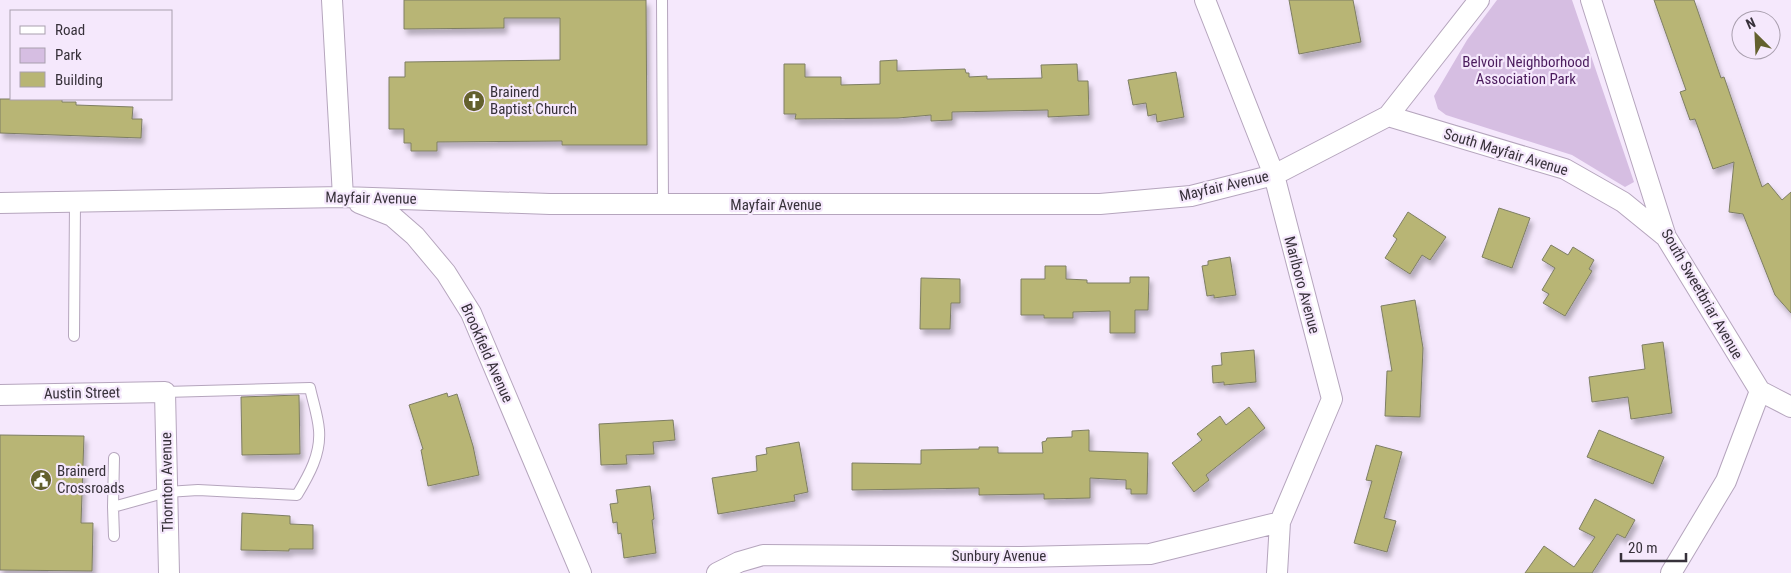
<svg xmlns="http://www.w3.org/2000/svg" width="1791" height="573" font-family="'Roboto Condensed',sans-serif">
  <style>
    .green { fill: #d6bee2 }
    .building { fill: #b8b574; stroke: #7e7e64; filter: url(#shadow) }
    .lines { fill: none; stroke-linecap: round; stroke-linejoin: round }
    .lane-casing { stroke: #b5a5bd; stroke-width: 12 }
    .street-casing { stroke: #b5a5bd; stroke-width: 22 }
    .lane { stroke: #fff; stroke-width: 10 }
    .street { stroke: #fff; stroke-width: 20 }
    .labels { text-anchor: middle; stroke-width: 4.5; stroke-linejoin: round; paint-order: stroke }
    .park-label { font-size: 15px; fill: #4b1c5d; stroke: #f5e8fc }
    .poi-label { font-size: 15px; fill: #37313a; stroke: #f5e8fc; text-anchor: start }
    .street-label { font-size: 15px; fill: #37313a; stroke: #f5e8fc }
  </style>
  <defs>
    <filter id="shadow"><feDropShadow dx="3" dy="5.5" stdDeviation="2.5" flood-color="#0004"/></filter>
  </defs>
  <rect width="100%" height="100%" fill="#f5e8fc"/>
  <path class="green" d="M 1497,0 L 1572,0 L 1634,182 L 1625,187 L 1572,155 L 1446,115 L 1438,109 L 1434,96 L 1467,40 Z"/>
  <path class="building" d="M 404,0 L 646,0 L 647,145 L 562,145 L 562,141 L 437,142 L 437,151 L 411,151 L 411,143 L 404,143 L 404,129 L 389,129 L 389,77 L 405,77 L 405,62 L 560,60 L 560,18 L 504,18 L 504,28 L 404,29 Z
    M 1289,0 L 1353,0 L 1361,42 L 1299,54 Z
    M 1654,0 L 1694,0 L 1721,78 L 1724,77 L 1762,187 L 1768,183 L 1782,200 L 1791,192 L 1791,313 L 1775,295 L 1743,214 L 1729,212 L 1734,162 L 1713,169 L 1695,119 L 1690,120 L 1680,92 L 1686,90 Z
    M 897,60 L 897,71 L 965,69 L 966,73 L 969,73 L 969,77 L 987,76 L 987,79 L 1042,78 L 1041,65 L 1077,64 L 1078,81 L 1088,81 L 1089,115 L 1048,117 L 1048,110 L 952,112 L 952,120 L 931,121 L 931,115 L 898,118 L 795,119 L 796,114 L 784,114 L 784,64 L 805,64 L 805,77 L 841,77 L 841,85 L 880,84 L 880,61 Z
    M 1176,72 L 1184,117 L 1157,122 L 1156,114 L 1148,116 L 1146,103 L 1133,105 L 1128,80 Z
    M 0,99 L 62,99 L 62,102 L 76,102 L 76,105 L 133,107 L 132,119 L 142,119 L 141,138 L 0,133 Z
    M 1499,208 L 1530,218 L 1512,268 L 1482,257 Z
    M 1408,212 L 1446,237 L 1430,260 L 1422,255 L 1410,274 L 1385,258 L 1397,239 L 1393,236 Z
    M 1551,245 L 1568,255 L 1573,247 L 1594,260 L 1589,269 L 1592,271 L 1565,316 L 1543,303 L 1549,294 L 1542,290 L 1555,268 L 1542,260 Z
    M 1230,257 L 1236,295 L 1214,298 L 1214,295 L 1207,296 L 1202,266 L 1208,265 L 1208,261 Z
    M 1045,266 L 1066,266 L 1066,279 L 1087,280 L 1087,283 L 1130,283 L 1130,277 L 1149,277 L 1148,310 L 1135,310 L 1135,333 L 1110,333 L 1110,311 L 1073,312 L 1073,318 L 1044,318 L 1044,315 L 1021,315 L 1021,279 L 1045,279 Z
    M 921,278 L 960,279 L 960,303 L 951,303 L 950,329 L 920,329 Z
    M 1415,300 L 1423,348 L 1420,417 L 1385,416 L 1387,371 L 1392,371 L 1381,306 Z
    M 1663,342 L 1672,413 L 1631,419 L 1628,397 L 1592,402 L 1589,377 L 1645,369 L 1642,345 Z
    M 1254,350 L 1256,382 L 1224,385 L 1224,382 L 1213,383 L 1212,366 L 1222,365 L 1221,353 Z
    M 447,393 L 448,397 L 457,394 L 473,446 L 479,475 L 428,486 L 421,450 L 423,449 L 409,405 Z
    M 299,395 L 300,454 L 242,455 L 241,397 Z
    M 1249,407 L 1265,428 L 1206,475 L 1209,480 L 1194,492 L 1172,463 L 1202,440 L 1197,434 L 1220,416 L 1226,425 Z
    M 673,420 L 675,440 L 653,442 L 654,454 L 626,455 L 627,464 L 601,465 L 599,424 Z
    M 1089,430 L 1089,451 L 1148,453 L 1147,494 L 1131,494 L 1131,489 L 1126,489 L 1126,480 L 1090,478 L 1090,498 L 1044,499 L 1044,494 L 979,495 L 979,488 L 852,490 L 852,463 L 921,464 L 921,450 L 979,449 L 979,447 L 998,447 L 998,453 L 1043,453 L 1042,442 L 1046,441 L 1047,438 L 1072,437 L 1072,431 Z
    M 1599,430 L 1664,457 L 1653,484 L 1587,457 Z
    M 0,435 L 84,436 L 81,523 L 93,523 L 92,571 L 0,570 Z
    M 799,442 L 808,492 L 794,495 L 795,501 L 718,514 L 712,478 L 757,471 L 756,456 L 767,454 L 766,448 Z
    M 1376,445 L 1402,452 L 1384,518 L 1396,521 L 1387,552 L 1354,543 L 1372,481 L 1366,480 Z
    M 650,486 L 654,519 L 652,520 L 656,553 L 624,558 L 621,533 L 618,534 L 617,522 L 613,523 L 610,504 L 618,503 L 616,490 Z
    M 1595,499 L 1635,520 L 1625,538 L 1617,534 L 1592,573 L 1525,573 L 1544,546 L 1574,567 L 1595,537 L 1579,529 Z
    M 242,513 L 290,516 L 290,524 L 313,525 L 313,549 L 289,549 L 289,551 L 241,550 Z"/>
  <g class="lines">
    <g class="lane-casing">
      <path id="lane" d="M 662,0 L 663,204
        M 74,336 L 75,202
        M 114,458 L 113,507 L 167,492 L 198,490 L 297,495 C 309,475 321,454 319,430 C 318,416 313,402 310,388 L 165,392
        M 113,507 L 114,536"/>
    </g>
    <g class="street-casing">
      <path id="street" d="M 332,0 L 343,197
        M 1205,0 L 1274,175 L 1332,399 L 1280,522 L 1277,573
        M 1591,0 L 1666,237 L 1760,391 L 1726,481 L 1671,573
        M 1388,116 L 1565,169 L 1623,202 L 1666,237
        M 0,203 L 343,197 L 550,204 L 1100,204 L 1191,196 L 1274,175 L 1388,116 L 1479,0
        M 359,203 L 392,216 L 415,236 L 446,273 L 471,313 L 581,573
        M 1760,391 L 1791,407
        M 0,395 L 165,392 L 169,573
        M 717,573 L 739,562 L 763,555 L 1021,557 L 1150,554 L 1280,522"/>
    </g>
    <use href="#lane" class="lane"/>
    <use href="#street" class="street"/>
  </g>
  <defs>
    <g id="church-disc" transform="scale(1.125)"><circle r="9.5" fill="#63602d" stroke="#f5e8fc"/><path d="M-1.2-6h2.4v3.5h3.3v2.4h-3.3V6h-2.4V-.1h-3.3v-2.4h3.3Z" fill="#fff"/></g>
    <g id="civic-disc" transform="scale(1.125)"><circle r="9.5" fill="#63602d" stroke="#f5e8fc"/><path d="M-.6-6.5H3V-4.5H.6V-3L4-1V1h2V6H-6V1h2V-1L-.6-3ZM-1.2 2.5V6h2.4V2.5Z" fill="#fff"/></g>
  </defs>
  <g fill-rule="evenodd">
    <use href="#church-disc" x="474" y="101"/>
    <use href="#civic-disc" x="41" y="480"/>
  </g>
  <g class="labels">
    <g class="park-label">
      <text x="1526" y="67">Belvoir Neighborhood<tspan x="1526" dy="17">Association Park</tspan></text>
    </g>
    <g class="poi-label">
      <text x="490" y="97">Brainerd<tspan x="490" dy="17">Baptist Church</tspan></text>
      <text x="57" y="476">Brainerd<tspan x="57" dy="17">Crossroads</tspan></text>
    </g>
    <g class="street-label">
      <text transform="translate(1506 152) rotate(17)" y="5">South Mayfair Avenue</text>
      <text transform="translate(1224 186) rotate(-13)" y="5">Mayfair Avenue</text>
      <text transform="translate(371 198) rotate(1)" y="5">Mayfair Avenue</text>
      <text x="776" y="210">Mayfair Avenue</text>
      <text transform="translate(1302 285) rotate(75)" y="5">Marlboro Avenue</text>
      <text transform="translate(1702 294) rotate(60)" y="5">South Sweetbriar Avenue</text>
      <text transform="translate(487 353) rotate(66)" y="5">Brookfield Avenue</text>
      <text transform="translate(82 393) rotate(-1)" y="5">Austin Street</text>
      <text transform="translate(167 482) rotate(-91)" y="5">Thornton Avenue</text>
      <text x="999" y="561">Sunbury Avenue</text>
    </g>
  </g>
  <rect x="10" y="10" width="162" height="90" fill="#f5e8fc" stroke="#a99fae"/>
  <rect x="20" y="26" width="25" height="8" fill="#ffffff" stroke="#a99fae"/>
  <text x="55" y="35" font-size="15" fill="#37313a">Road</text>
  <rect x="20" y="48" width="25" height="15" fill="#d6bee2" stroke="#a99fae"/>
  <text x="55" y="60" font-size="15" fill="#37313a">Park</text>
  <rect x="20" y="72" width="25" height="15" fill="#b8b574" stroke="#a99fae"/>
  <text x="55" y="85" font-size="15" fill="#37313a">Building</text>
  <g transform="translate(1756 35) rotate(336)"><circle r="24" fill="#f5e8fc" stroke="#a99fae"/>
  <path d="M0-4L9 19L0 12L-9 19Z" fill="#63602d"/>
  <text y="-8" font-size="14" font-weight="bold" text-anchor="middle" fill="#37313a">N</text>
  </g>
  <path d="M1621 553v8h65v-8" fill="none" stroke="#37313a" stroke-width="2.5"/>
  <text x="1628" y="553" font-size="15" fill="#37313a" stroke="#f5e8fc" stroke-width="4" paint-order="stroke">20 m</text>
</svg>
